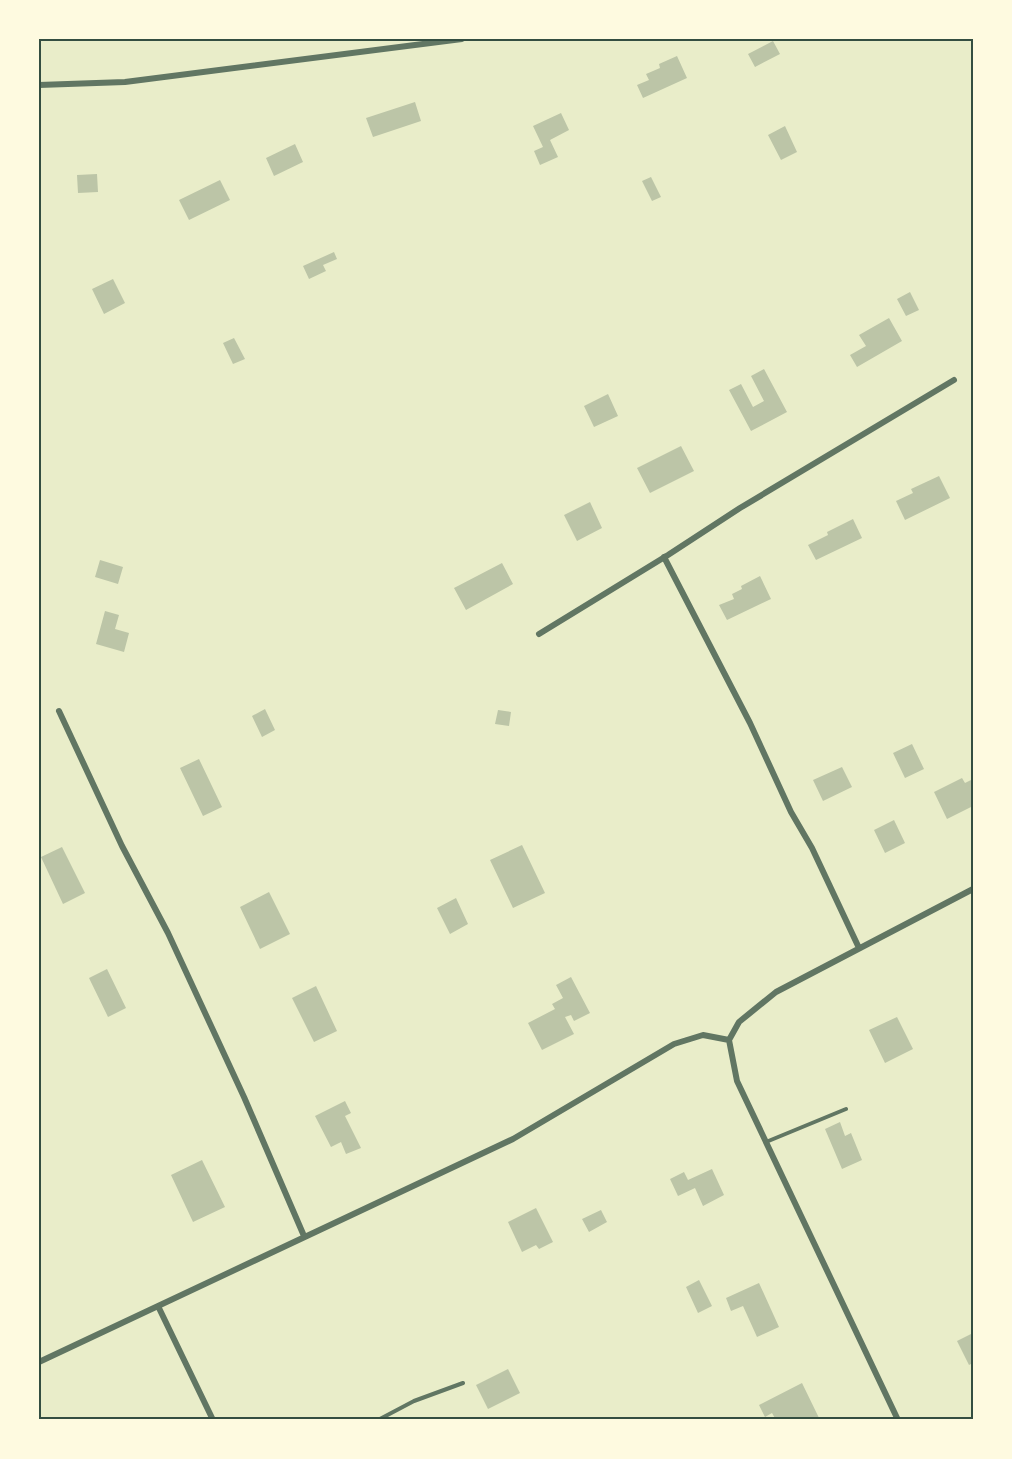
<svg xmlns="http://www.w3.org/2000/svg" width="1012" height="1459" font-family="'Source Serif 4',serif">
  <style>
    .building { fill: #bcc5a7 }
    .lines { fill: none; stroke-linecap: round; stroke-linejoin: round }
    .service { stroke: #617663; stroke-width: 4 }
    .minor { stroke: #617663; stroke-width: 6 }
    .neatline { fill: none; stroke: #344e41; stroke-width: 2 }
  </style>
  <rect width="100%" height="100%" fill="#e9edc9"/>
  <path class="building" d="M 773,41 L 780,54 L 755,67 L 748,54 Z
    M 677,56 L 687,78 L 643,98 L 637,85 L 649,80 L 646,74 L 660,68 L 659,64 Z
    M 415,102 L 421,121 L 373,137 L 366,118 Z
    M 561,113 L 569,130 L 550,140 L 558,157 L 540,165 L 534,151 L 543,147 L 533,126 Z
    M 785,126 L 797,152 L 781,160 L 768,135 Z
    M 295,144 L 303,162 L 274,176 L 266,158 Z
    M 97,174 L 98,192 L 78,193 L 77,175 Z
    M 651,177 L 661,197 L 652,201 L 642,181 Z
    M 220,180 L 230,200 L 189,220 L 179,200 Z
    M 334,252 L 337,259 L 323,265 L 326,271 L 309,279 L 303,266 Z
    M 113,279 L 125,303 L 104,314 L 92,289 Z
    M 910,292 L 919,310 L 906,316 L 897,299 Z
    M 889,318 L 902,341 L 857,367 L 850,355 L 866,346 L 859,335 Z
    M 234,338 L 245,359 L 233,364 L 223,343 Z
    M 764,369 L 787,412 L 751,431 L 729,390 L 741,384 L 753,407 L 764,401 L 751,376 Z
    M 608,394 L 618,416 L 594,427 L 584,406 Z
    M 681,446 L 694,471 L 650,493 L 637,468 Z
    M 939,476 L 950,498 L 905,520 L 896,501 L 913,493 L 911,489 Z
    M 590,502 L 602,528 L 577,541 L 564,515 Z
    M 853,519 L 862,538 L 816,560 L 808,545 L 828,535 L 827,532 Z
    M 100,560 L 123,567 L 118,584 L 95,577 Z
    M 502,563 L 513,584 L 466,610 L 454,588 Z
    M 760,576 L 771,599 L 727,620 L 719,605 L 734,599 L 732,594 L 742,589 L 741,586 Z
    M 105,611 L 119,615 L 115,629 L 129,633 L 124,652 L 96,644 Z
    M 265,709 L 275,730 L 262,737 L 252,716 Z
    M 498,710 L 511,712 L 509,726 L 495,724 Z
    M 912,744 L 924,769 L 905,778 L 893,753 Z
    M 199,759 L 222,807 L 203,816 L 180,768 Z
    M 842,767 L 852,787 L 823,801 L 813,780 Z
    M 962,778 L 965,783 L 973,779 L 973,806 L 947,819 L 934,792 Z
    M 894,820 L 905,843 L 885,853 L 874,830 Z
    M 522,845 L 545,893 L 513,908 L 490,860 Z
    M 62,847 L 85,893 L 63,904 L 41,857 Z
    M 269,892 L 290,934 L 260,949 L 240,907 Z
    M 456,898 L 468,924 L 450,934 L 437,908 Z
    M 107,969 L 126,1008 L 108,1017 L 89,978 Z
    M 571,977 L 590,1013 L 574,1021 L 571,1015 L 565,1017 L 574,1034 L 542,1050 L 528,1023 L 555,1009 L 552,1004 L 563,998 L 556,985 Z
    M 316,986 L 337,1031 L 314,1042 L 292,998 Z
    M 897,1017 L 913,1049 L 885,1063 L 869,1030 Z
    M 345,1101 L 351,1113 L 345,1116 L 361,1148 L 346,1154 L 341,1142 L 331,1147 L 315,1116 Z
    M 840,1122 L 845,1136 L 851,1133 L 862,1160 L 842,1169 L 825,1129 Z
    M 202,1160 L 225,1207 L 193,1222 L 171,1175 Z
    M 712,1169 L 724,1195 L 703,1206 L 695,1188 L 678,1196 L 670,1179 L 684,1172 L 688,1180 Z
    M 536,1208 L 553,1242 L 539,1249 L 536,1245 L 522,1252 L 508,1222 Z
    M 601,1210 L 607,1222 L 589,1232 L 582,1219 Z
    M 699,1280 L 712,1306 L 698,1313 L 686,1287 Z
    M 759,1283 L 779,1327 L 757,1337 L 743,1306 L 731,1311 L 726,1298 Z
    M 973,1333 L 973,1363 L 969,1365 L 957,1341 Z
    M 508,1369 L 520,1393 L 488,1409 L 476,1385 Z
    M 802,1383 L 820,1420 L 776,1420 L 772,1413 L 765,1417 L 759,1405 Z"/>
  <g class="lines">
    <path class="service" d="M 766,1142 L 846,1109
      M 378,1420 L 414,1401 L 463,1383"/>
    <path class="minor" d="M 39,85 L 125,82 L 462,39
      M 664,557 L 750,723 L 791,812 L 812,848 L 859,948
      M 539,634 L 668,555 L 740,508 L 954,380
      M 59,711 L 122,846 L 168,933 L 244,1097 L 304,1236
      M 158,1306 L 213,1420
      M 39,1362 L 513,1139 L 674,1044 L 703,1035 L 729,1040
      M 898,1420 L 737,1081 L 729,1040 L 739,1022 L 776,992 L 973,889"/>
  </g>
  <rect width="1012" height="1459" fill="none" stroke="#fefae0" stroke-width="81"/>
  <rect x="40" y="40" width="932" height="1378" class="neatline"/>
</svg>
